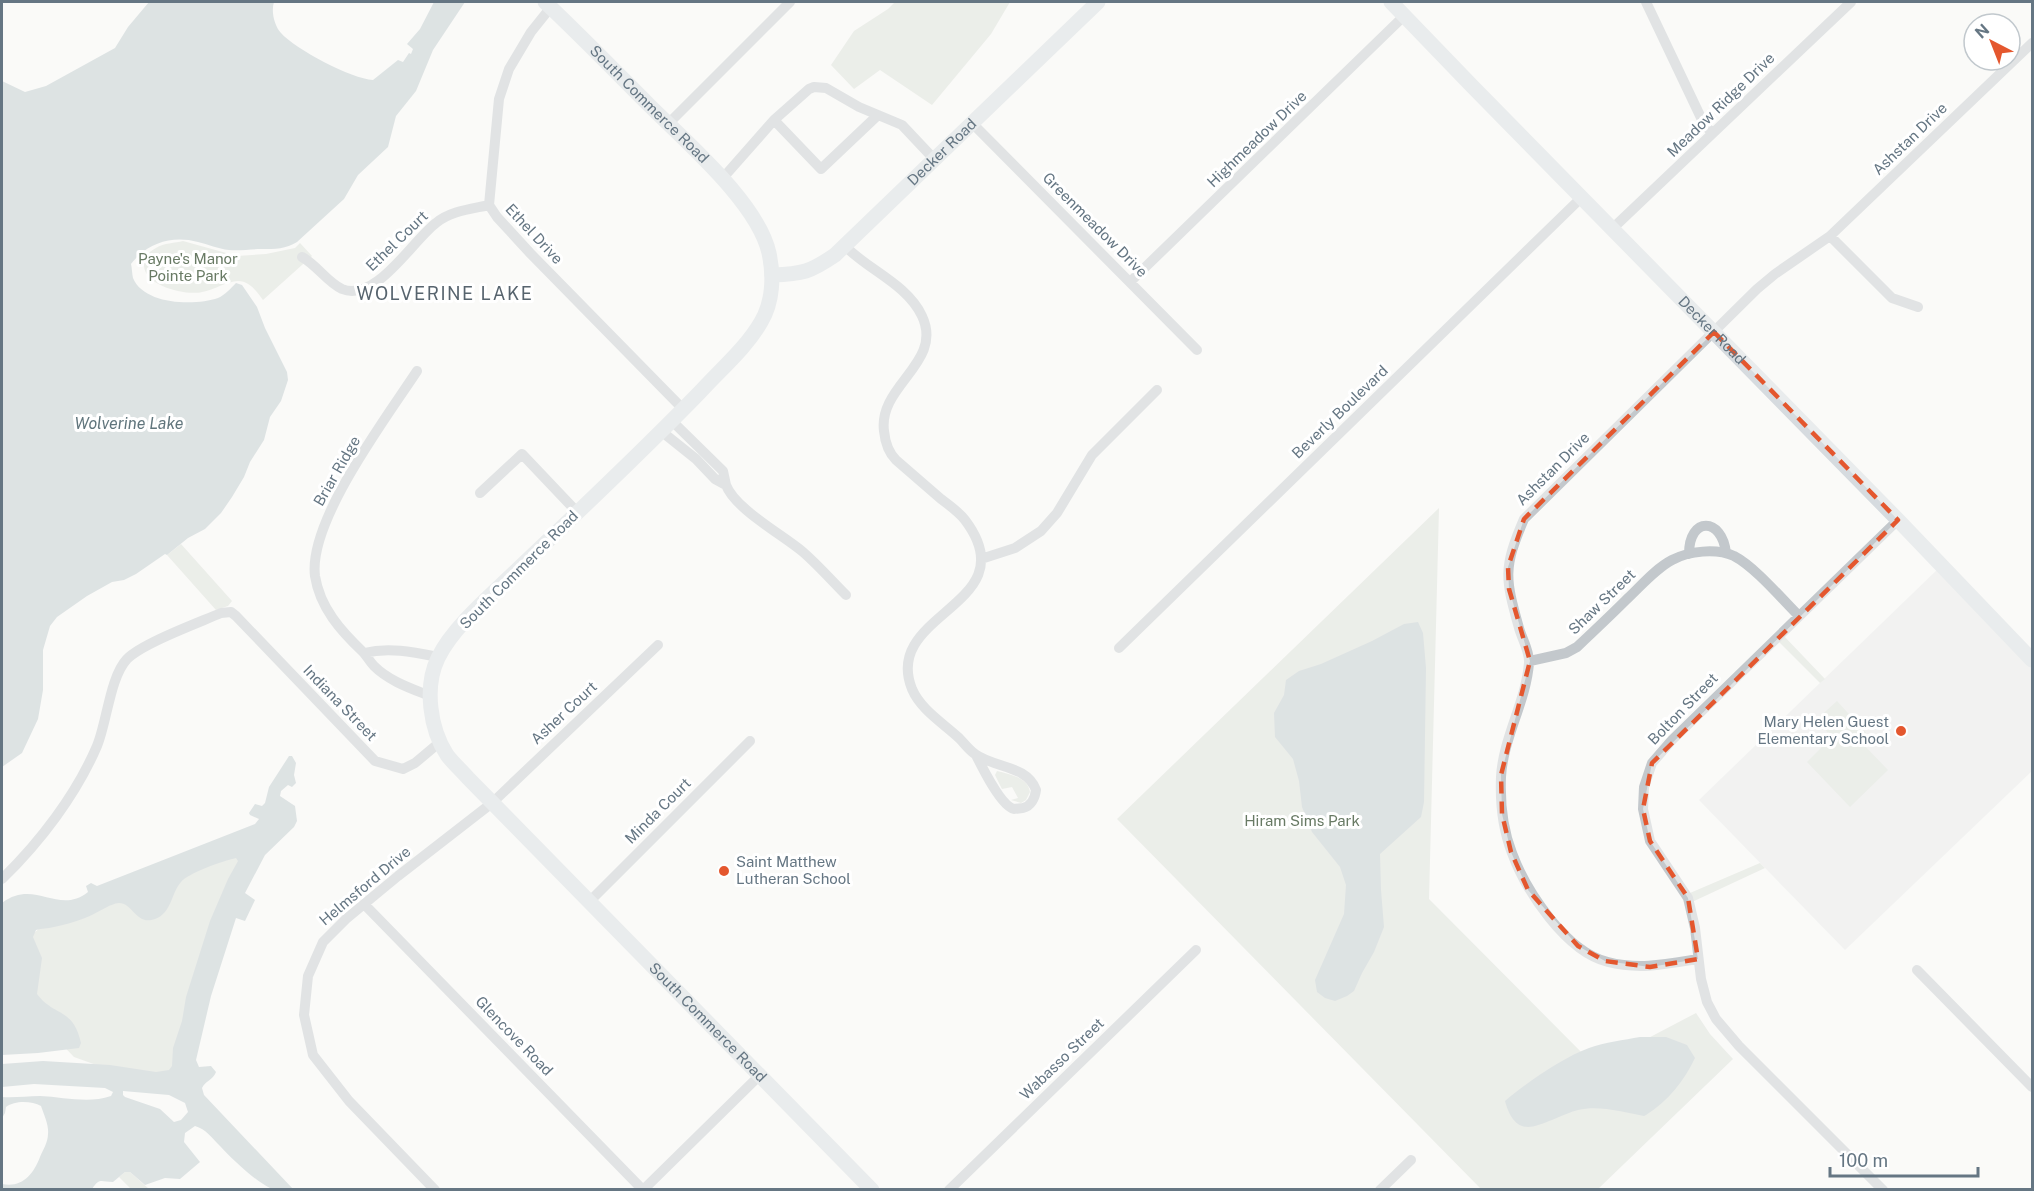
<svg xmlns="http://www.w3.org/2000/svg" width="2034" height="1191" font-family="'Public Sans',sans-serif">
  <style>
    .built { fill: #e8e9e9 }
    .green { fill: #dadfd7 }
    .water { fill: #bbc7cb; fill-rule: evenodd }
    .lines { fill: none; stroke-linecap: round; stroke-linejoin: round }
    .street { stroke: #c3c8cc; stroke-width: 10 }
    .secondary { stroke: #d6dbdf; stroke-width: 15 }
    .marked { fill: none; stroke: #e4572e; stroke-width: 4.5; stroke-dasharray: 12 8; stroke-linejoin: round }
    .poi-dot { fill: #e4572e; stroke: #fff; stroke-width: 2 }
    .labels { text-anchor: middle; stroke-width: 6; stroke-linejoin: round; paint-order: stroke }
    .street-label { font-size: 15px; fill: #657683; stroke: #fff }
    .park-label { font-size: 15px; fill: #687a64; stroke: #fff }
    .poi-label { font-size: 15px; fill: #657683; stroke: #fff; text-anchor: end }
    .water-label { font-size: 16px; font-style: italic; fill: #60757c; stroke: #fff }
    .quarter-label { font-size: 18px; letter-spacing: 1.5px; fill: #57646e; stroke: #fff }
  </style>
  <rect width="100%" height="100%" fill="#fafaf8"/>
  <path class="built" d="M 1941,566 L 2032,660 L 2032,771 L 1845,950 L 1699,800 Z"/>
  <path class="green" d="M 895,2 L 1010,2 L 991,34 L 932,105 L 880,70 L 854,89 L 831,65 L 854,31 L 888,9 Z
    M 183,241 L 237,256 L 266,254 L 295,248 L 300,243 L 312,256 L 263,300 C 257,292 250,281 238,281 C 227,281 214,290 202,292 C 186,296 145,286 144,266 C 144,256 149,252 156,248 C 164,243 175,243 183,241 Z
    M 1439,508 L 1429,899 L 1595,1066 L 1696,1013 L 1710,1034 L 1733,1059 L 1598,1189 L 1481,1189 L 1117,819 Z
    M 181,544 L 232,601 L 228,606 L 216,610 L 167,555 Z
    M 1783,635 L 1825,679 L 1820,683 L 1777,640 Z
    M 1837,701 L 1868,735 L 1861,742 L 1888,770 L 1850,807 L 1807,762 L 1832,737 L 1816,720 Z
    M 997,771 C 1010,774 1028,778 1030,792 L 1026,800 L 1021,803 L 1011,800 L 1018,798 L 1012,787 L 1002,789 L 995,775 Z
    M 228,849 L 247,860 L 172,1075 L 116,1072 L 74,1057 L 31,1012 L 27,939 L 48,921 Z
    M 1760,863 L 1765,868 L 1692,902 L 1690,893 Z
    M 125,1172 L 130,1172 L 149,1189 L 131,1189 L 119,1177 Z"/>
  <path class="water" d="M 149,2 L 274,2 C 271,11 274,25 281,33 C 295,49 352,79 373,80 L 398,60 L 403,62 L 409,53 L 411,54 L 413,49 L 407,44 L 420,29 L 434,2 L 465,2 L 433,50 L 416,91 L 396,116 L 388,147 L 358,175 L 344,199 L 297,242 C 286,249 275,249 262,249 C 251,249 240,251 229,250 C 218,249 208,244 198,242 C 172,235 147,243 131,264 C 132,268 132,274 133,278 C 144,305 195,306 218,298 C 225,295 231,288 236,283 L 242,285 L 257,307 L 265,328 L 287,372 L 288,380 L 281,401 L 270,417 L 264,440 L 250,462 L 244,477 L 232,497 L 221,513 L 205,529 L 188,538 L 167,555 L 165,554 L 136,574 L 124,580 L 112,582 L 87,596 L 57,617 L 50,626 L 43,650 L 43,690 L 38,719 L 22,753 L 2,767 L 2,81 L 25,92 L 46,86 L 115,48 L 128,27 Z
    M 1418,622 L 1423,633 L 1426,668 L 1424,802 L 1421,817 L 1380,854 L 1381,890 L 1384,927 L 1374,952 L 1362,973 L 1354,991 L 1347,996 L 1335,1001 L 1325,998 L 1317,992 L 1315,980 L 1344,914 L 1346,885 L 1340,867 L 1312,832 L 1302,807 L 1299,781 L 1293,759 L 1275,737 L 1274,713 L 1284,695 L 1286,680 L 1299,671 L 1321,664 L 1372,641 L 1404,624 Z
    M 289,756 L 292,756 L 296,763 L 294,775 L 296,783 L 292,787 L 288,785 L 281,791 L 280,796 L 295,806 L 297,821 L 294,827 L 265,855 L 245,893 L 255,900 L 245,921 L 236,918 L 211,996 L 196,1060 L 199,1067 L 211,1066 L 216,1072 C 213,1080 205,1081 202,1088 L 204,1095 L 293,1189 C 286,1190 276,1191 270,1188 C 255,1181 231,1158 220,1146 C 212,1138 206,1129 195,1126 L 185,1133 L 184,1142 L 200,1162 L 180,1179 L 165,1178 L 145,1185 L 130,1172 L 125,1172 L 113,1182 C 101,1182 100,1177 92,1189 L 2,1189 L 2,1184 C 22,1188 33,1175 40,1157 C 43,1150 48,1142 48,1134 C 49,1125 44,1115 41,1106 C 32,1101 15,1100 6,1107 L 5,1113 L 2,1118 L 2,1097 C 14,1098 27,1096 40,1096 C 64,1097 88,1104 111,1096 L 113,1092 L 105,1088 L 34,1084 L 2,1087 L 2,1064 L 43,1061 L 110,1065 L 156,1072 L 169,1070 L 172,1066 L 173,1048 L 182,1021 L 186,997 L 210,921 L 228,879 L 238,861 L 236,858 C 223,861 188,873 181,882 C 171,893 172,913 155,919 C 136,926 133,903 119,903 C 111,903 94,915 85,918 C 75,922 64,925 54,927 C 47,929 42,928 36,930 L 33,937 L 42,958 L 37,994 C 54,1017 73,1007 81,1043 L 79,1048 L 38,1053 L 2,1055 L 2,903 C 35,878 58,916 88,892 L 86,886 L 91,883 L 97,886 L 255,824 L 259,819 L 250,815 L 249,813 L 255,804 L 262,806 L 265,803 L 269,787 ZM 123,1091 L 169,1095 L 185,1103 L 188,1112 L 181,1120 L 174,1122 L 160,1109 L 125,1097 L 123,1095 Z
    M 1640,1037 L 1666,1037 L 1687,1045 L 1695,1058 C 1684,1081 1668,1101 1646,1115 L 1644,1116 C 1623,1112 1599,1105 1578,1110 C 1565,1113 1540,1127 1528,1127 C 1514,1127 1508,1112 1505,1101 C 1526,1083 1564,1057 1589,1048 C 1605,1042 1624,1040 1640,1037 Z"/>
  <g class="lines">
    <path class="street" d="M 1646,2 L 1704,124 L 1712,133
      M 551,7 L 531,32 L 509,69 L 499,99 L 489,205 L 497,217 L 530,253 L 683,409
      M 774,120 L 821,169 L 878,115
      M 971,122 L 1197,350
      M 668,124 L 790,2
      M 722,179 L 774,120 L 809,89 L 814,87 L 826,88 L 859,107 L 902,125 L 934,159
      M 1612,229 L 1851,2
      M 1830,236 L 1892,298 L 1918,307
      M 845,246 C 868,270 907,284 922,316 C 944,363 878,385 884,431 C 885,441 889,453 896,460 C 911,473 926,486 941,499 C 949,505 959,512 965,520 C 1029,605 881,612 912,689 C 921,710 943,723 959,738 C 964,743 969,750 975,754 C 994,768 1027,765 1036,790 C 1035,798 1031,806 1023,808 C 1022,808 1015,809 1014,809 C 1001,806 982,767 976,755
      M 302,257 C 317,265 327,282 342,289 C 376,303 412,241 436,223 C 450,211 471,209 489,205
      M 1130,282 L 1404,16
      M 417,371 C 387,417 308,521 315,576 C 320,608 341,631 363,652 C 367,656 370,662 374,666 C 389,681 410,688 430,696
      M 661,431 L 696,459 L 715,479 L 726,485 L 723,471 L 672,421
      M 726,485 C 735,509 783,535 803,552 C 818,565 832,581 846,595
      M 480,493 L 522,454 L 577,512
      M 1689,554 C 1689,516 1722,517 1726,553
      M 981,559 L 1015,548 L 1041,531 L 1057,513 L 1092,455 L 1157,390
      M 1119,648 L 1581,198
      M 364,653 C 389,647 413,652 438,657
      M 1530,661 L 1566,653 L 1577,647 C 1594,631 1611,615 1627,599 C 1641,586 1655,569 1672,560 C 1689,551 1716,548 1734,556 C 1755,567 1781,598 1798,615
      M 2,879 C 40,842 76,795 97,746 C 107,722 110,677 127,659 C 143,643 198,623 221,613 L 231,612 L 236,616 L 375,761 L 403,769 L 415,763 L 440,742
      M 589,902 L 750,741
      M 364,904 L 643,1190
      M 1698,959 C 1667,964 1639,970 1608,962 C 1566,952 1526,891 1512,853 C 1503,830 1500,802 1501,777 C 1503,738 1526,702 1529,663 C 1530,652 1522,639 1519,628 C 1505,578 1503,568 1524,519 L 1757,289 L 1775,274 L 1830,236 L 2032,43
      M 1917,970 L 2032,1087
      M 435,1190 L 349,1101 L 313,1055 L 304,1015 L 308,976 L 323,942 L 346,919 L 398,876 L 492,803 L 658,645
      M 643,1190 L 759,1076
      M 949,1190 L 1196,950
      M 1380,1190 L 1411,1160
      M 1883,1190 L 1739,1046 L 1716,1019 L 1707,1002 L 1701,979 L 1695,928 L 1688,898 L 1650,841 L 1643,809 L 1644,787 L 1652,763 L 1672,740 L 1898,520"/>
    <g class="secondary">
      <path id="s1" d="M 545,2 C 580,35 615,71 649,105 C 686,142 758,203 769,253 C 774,276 773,302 761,322 C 746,348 721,369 701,391 C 641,453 578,512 516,571 C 491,595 453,627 438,658 C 424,687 430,729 447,755 C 453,763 461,770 468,778 L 872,1190"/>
      <path id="s2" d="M 1391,2 L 1471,85 L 1898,520 L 2032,660"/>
      <path id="s3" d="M 772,275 C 803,274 810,272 835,255 L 1098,2"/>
    </g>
  </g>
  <path d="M0 0H2034V1191H0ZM 1714,332 L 1898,520 L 1652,763 L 1643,809 L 1650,841 L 1688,898 L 1698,959 L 1650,967 L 1605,961 L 1578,946 L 1528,890 L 1511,852 L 1502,814 L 1501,775 L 1530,661 L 1509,589 L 1508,567 L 1524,519 Z" fill="#fafaf8" fill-opacity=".55" fill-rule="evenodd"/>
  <path class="marked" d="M 1714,332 L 1898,520 L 1652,763 L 1643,809 L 1650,841 L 1688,898 L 1698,959 L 1650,967 L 1605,961 L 1578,946 L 1528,890 L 1511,852 L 1502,814 L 1501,775 L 1530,661 L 1509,589 L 1508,567 L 1524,519 Z"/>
  <g class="poi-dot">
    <circle cx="1901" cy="731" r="6"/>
    <circle cx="724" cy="871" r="6"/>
  </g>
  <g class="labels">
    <g class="street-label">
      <text dy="5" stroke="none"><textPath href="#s1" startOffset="146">South Commerce Road</textPath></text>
      <text transform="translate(1721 105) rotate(-44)" y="5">Meadow Ridge Drive</text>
      <text transform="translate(1257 139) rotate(-44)" y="5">Highmeadow Drive</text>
      <text transform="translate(1910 139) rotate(-44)" y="5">Ashstan Drive</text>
      <text dy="5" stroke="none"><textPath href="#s3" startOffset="216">Decker Road</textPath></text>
      <text transform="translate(1095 225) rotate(45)" y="5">Greenmeadow Drive</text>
      <text transform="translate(534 234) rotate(47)" y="5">Ethel Drive</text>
      <text transform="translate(397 241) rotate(-44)" y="5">Ethel Court</text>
      <text dy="5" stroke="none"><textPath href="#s2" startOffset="459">Decker Road</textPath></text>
      <text transform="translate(1340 412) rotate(-44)" y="5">Beverly Boulevard</text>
      <text transform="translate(1553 469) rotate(-45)" y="5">Ashstan Drive</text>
      <text transform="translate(337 471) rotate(-60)" y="5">Briar Ridge</text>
      <text transform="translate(519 570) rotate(-45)" y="5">South Commerce Road</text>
      <text transform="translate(1602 602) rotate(-44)" y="5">Shaw Street</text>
      <text transform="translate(340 703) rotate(46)" y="5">Indiana Street</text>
      <text transform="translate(1683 709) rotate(-46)" y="5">Bolton Street</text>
      <text transform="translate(564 713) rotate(-43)" y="5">Asher Court</text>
      <text transform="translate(658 811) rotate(-45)" y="5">Minda Court</text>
      <text transform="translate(365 886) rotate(-40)" y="5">Helmsford Drive</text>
      <text dy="5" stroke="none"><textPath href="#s1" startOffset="1352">South Commerce Road</textPath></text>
      <text transform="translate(514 1036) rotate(46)" y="5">Glencove Road</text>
      <text transform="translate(1062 1059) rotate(-44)" y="5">Wabasso Street</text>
    </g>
    <g class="park-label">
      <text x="188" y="264">Payne's Manor<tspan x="188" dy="17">Pointe Park</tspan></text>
      <text x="1302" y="826">Hiram Sims Park</text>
    </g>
    <g class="poi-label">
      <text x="1889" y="727">Mary Helen Guest<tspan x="1889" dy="17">Elementary School</tspan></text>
      <text x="736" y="867" text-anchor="start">Saint Matthew<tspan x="736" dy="17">Lutheran School</tspan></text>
    </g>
    <g class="water-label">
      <text x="129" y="429">Wolverine Lake</text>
    </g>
    <g class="quarter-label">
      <text x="445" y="300">WOLVERINE LAKE</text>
    </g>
  </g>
  <rect width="2034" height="1191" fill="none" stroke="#657683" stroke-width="6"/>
  <g transform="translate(1992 42) rotate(318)"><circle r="28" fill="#ffffff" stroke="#c1c8cd" stroke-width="1.5"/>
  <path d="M0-4.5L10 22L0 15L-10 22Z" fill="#e4572e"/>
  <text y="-9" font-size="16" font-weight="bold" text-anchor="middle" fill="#657683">N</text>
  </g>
  <path d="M1830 1167v9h148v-9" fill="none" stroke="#657683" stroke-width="3"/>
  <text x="1839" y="1167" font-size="18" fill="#657683" stroke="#ffffff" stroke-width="4.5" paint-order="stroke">100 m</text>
</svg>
